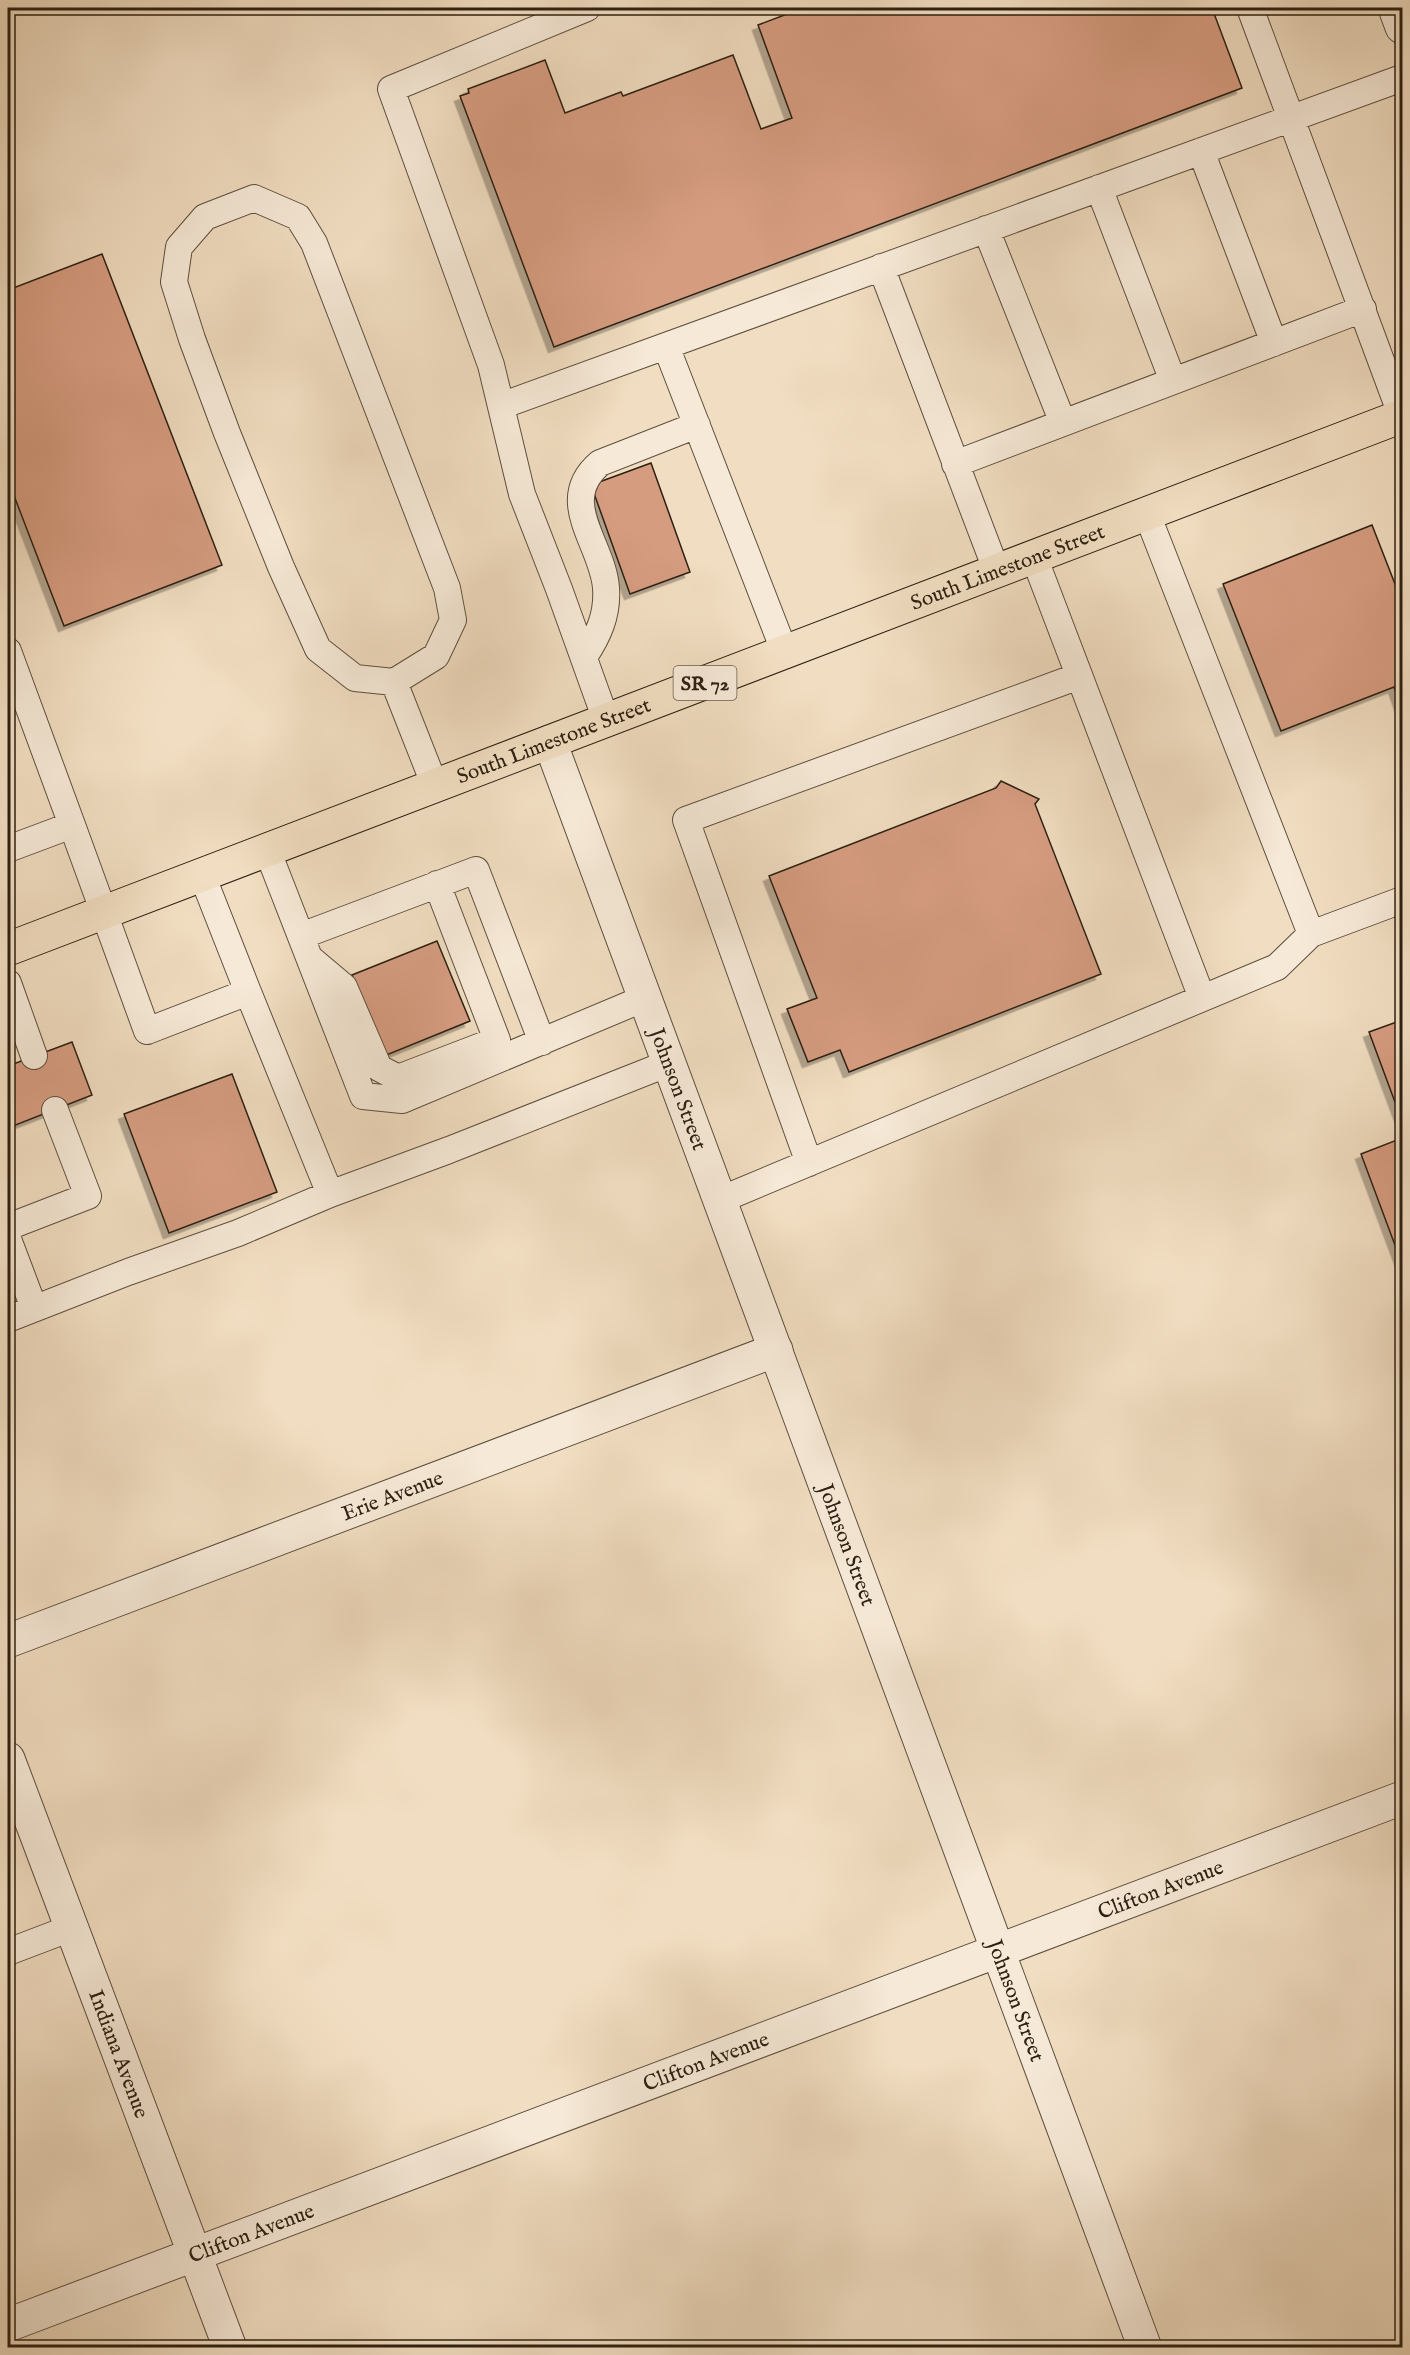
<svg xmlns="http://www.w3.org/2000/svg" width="1410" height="2355" font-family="'IM FELL English',serif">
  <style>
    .building { fill: #d69c80; stroke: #2c2012; stroke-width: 1.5; filter: url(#shadow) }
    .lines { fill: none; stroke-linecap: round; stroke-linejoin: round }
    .service-casing { stroke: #5d4f3e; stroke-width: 28 }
    .minor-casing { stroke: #5d4f3e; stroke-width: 35 }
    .tertiary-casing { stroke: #5d4f3e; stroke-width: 35 }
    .primary-casing { stroke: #2c2012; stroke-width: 35 }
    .service { stroke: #f6e9d7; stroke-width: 26 }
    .minor { stroke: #f6e9d7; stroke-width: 33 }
    .tertiary { stroke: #f6e9d7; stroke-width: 33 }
    .primary { stroke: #f1ddc1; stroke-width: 33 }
    .labels { text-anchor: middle; stroke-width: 4.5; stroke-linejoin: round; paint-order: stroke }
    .shield { fill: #f6e9d7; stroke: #695c4d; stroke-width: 1.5 }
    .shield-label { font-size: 20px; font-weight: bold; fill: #2c2012 }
    .street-label { font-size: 21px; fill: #2c2012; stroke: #f6e9d7 }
  </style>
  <defs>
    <filter id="shadow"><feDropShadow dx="-5.5" dy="5.5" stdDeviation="0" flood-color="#0004"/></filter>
  </defs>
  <rect width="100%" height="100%" fill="#f1ddc1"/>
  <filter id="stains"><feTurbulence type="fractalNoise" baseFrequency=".00333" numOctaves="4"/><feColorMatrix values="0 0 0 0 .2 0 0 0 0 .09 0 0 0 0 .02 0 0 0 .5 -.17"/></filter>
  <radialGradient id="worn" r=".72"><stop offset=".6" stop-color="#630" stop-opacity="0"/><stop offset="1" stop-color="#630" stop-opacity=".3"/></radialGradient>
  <path class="building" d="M 794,8 L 1212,8 L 1242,88 L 554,347 L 460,96 L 469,93 L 468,89 L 545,60 L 565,113 L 621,92 L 623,96 L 733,55 L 761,129 L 792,118 L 758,25 L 795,11 Z
    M 102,254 L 222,565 L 64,626 L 8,480 L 8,290 Z
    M 651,463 L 690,572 L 630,594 L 591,485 Z
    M 1372,525 L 1402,602 L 1402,710 L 1394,687 L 1281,731 L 1223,584 Z
    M 1001,781 L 1039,799 L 1035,804 L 1101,974 L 849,1072 L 840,1050 L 808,1062 L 787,1009 L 817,998 L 769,876 L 996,788 Z
    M 437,941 L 470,1021 L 384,1056 L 352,975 Z
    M 1402,1020 L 1402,1121 L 1369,1032 Z
    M 72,1042 L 92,1095 L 8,1128 L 8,1066 Z
    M 232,1074 L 277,1192 L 169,1233 L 124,1114 Z
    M 1402,1138 L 1402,1264 L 1361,1154 Z"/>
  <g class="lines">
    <g class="service-casing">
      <path id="service" d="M 587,8 L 391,89 L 491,365 L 522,494 L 559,589 L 606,720
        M 1250,8 L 1402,417
        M 1201,151 L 1274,343
        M 1099,188 L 1173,381
        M 986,229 L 1063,423
        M 881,267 L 997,572
        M 666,346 L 785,653
        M 501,406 L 1402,78
        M 955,464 L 1363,309
        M 1147,514 L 1311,934 L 1402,900
        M 1034,557 L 1202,998
        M 8,651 L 72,825
        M 584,657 C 598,636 608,615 606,588 C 603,544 555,501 600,463 L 697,425
        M 394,682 L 436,656 L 453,620 L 447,588 L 314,243 L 298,217 L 254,198 L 205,217 L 179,247 L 174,282 L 192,339 L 227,433 L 281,567 L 318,649 L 355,678 L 394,682 L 435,786
        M 8,849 L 72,825 L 147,1031 L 248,992 L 202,875
        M 268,852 L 363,1096 L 402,1100 L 645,998
        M 301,936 L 476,870 L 542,1042
        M 312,960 L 344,987 L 379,1068 L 398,1078 L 497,1040 L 437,884
        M 8,983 L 34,1056
        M 248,992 L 330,1194
        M 809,1163 L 686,820 L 1079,676
        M 720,1200 L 1277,967 L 1311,934
        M 8,1227 L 88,1196 L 55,1110
        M 8,1239 L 34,1308
        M 8,1319 L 128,1272 L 238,1233 L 330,1194 L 449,1150 L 669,1063
        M 8,1952 L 71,1928"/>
    </g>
    <g class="minor-casing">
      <g id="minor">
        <path id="s1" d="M 550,742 L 1145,2348"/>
        <path id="s2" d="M 8,1641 L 776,1350"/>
        <path id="s3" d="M 8,1759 L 230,2348"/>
        <path id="s4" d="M 8,2325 L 1402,1798"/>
      </g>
    </g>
    <g class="tertiary-casing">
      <path id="tertiary" d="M 1395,8 L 1402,27"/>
    </g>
    <g class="primary-casing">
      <g id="primary">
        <path id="s5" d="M 8,949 L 1402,416"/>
      </g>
    </g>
    <use href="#service" class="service"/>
    <use href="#minor" class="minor"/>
    <use href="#tertiary" class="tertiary"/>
    <use href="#primary" class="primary"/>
  </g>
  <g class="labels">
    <rect class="shield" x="673.5" y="666" width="63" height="34" rx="4.5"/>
    <g class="shield-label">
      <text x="705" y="690">SR 72</text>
    </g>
    <g class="street-label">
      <text dy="7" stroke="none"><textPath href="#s5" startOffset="1070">South Limestone Street</textPath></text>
      <text dy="7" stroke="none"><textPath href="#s5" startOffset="584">South Limestone Street</textPath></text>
      <text dy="7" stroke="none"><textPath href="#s1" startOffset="370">Johnson Street</textPath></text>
      <text dy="7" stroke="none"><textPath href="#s2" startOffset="411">Erie Avenue</textPath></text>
      <text dy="7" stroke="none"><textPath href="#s1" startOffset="856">Johnson Street</textPath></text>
      <text dy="7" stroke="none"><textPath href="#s4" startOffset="1232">Clifton Avenue</textPath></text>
      <text dy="7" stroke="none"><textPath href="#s1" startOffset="1342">Johnson Street</textPath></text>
      <text dy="7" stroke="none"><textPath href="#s3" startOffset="315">Indiana Avenue</textPath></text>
      <text dy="7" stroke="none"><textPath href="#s4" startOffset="746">Clifton Avenue</textPath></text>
      <text dy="7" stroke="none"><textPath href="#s4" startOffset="260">Clifton Avenue</textPath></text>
    </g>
  </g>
  <rect width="1410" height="2355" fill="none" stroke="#f1ddc1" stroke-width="30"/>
  <rect x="9" y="9" width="1392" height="2337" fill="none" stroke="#2c2012" stroke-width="3"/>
  <rect x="15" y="15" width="1380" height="2325" fill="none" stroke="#2c2012" stroke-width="1.5"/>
  <rect width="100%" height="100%" filter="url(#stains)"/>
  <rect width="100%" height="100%" fill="url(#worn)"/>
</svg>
